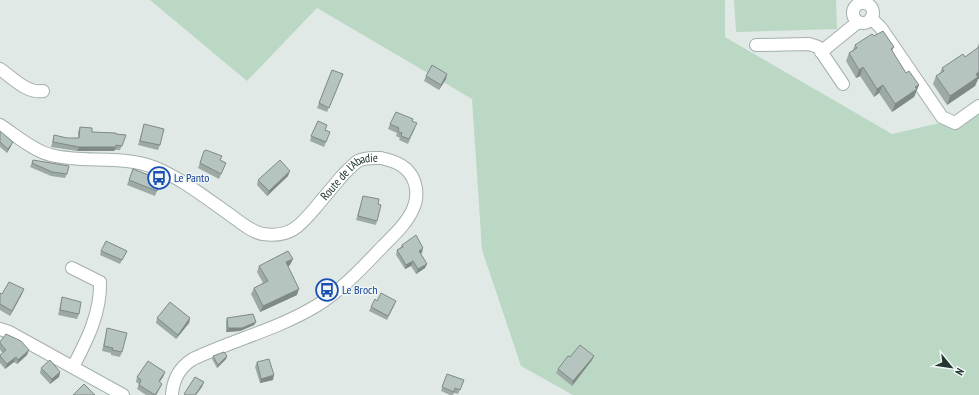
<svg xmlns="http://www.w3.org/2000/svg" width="979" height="395" font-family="'PT Sans Narrow',sans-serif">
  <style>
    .green { fill: #bbd8c5 }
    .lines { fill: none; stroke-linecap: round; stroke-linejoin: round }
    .minor-casing { stroke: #a4b0ad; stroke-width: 14 }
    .minor { stroke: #fff; stroke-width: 12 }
    .wall { fill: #9da9a4 }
    .shaded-wall { fill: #7f8986 }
    .building { fill: #b6c4bf; stroke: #7f8986 }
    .labels { text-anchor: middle; stroke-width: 3; stroke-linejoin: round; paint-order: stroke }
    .transit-label { font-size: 12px; fill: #164399; stroke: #f0f6f4; text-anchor: start }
    .street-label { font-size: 12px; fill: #233833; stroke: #f0f6f4 }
  </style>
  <rect width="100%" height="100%" fill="#e0e9e6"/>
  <path class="green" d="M 150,0 L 725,0 L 725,37 L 892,134 L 979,114 L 979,395 L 573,395 L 521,366 L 482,250 L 472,99 L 317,8 L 247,81 Z
    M 734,0 L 836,0 L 837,29 L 736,32 Z"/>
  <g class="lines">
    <g class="minor-casing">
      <g id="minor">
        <circle cx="863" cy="13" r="10"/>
        <path d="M 871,18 L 881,28 L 942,117 L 955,123 L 979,106"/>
        <path d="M 756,45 L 809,44 L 818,47 L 843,84"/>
        <path d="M 821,52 L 858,22"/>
        <path d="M 0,69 C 12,77 27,94 43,91"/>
        <path id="s1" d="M 0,125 C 14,134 35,152 51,155 C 85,164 121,154 156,168 C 182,179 206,198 229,214 C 239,221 251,232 263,234 C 290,238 300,226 316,207 C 324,197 333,187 341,177 C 346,172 352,165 358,161 C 365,157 374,158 381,158 C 390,160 400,163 406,169 C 417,179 419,196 413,209 C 407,223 394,235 383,246 C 363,267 342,290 316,306 C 278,329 233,340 193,359 C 180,367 173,379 172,395"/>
        <path d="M 72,268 L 100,282 C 101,313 87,340 73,367"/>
        <path d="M 0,329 L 9,332 L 123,395"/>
      </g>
    </g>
    <use href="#minor" class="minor"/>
  </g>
  <path class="wall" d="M 874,36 L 894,47 L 892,51 L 906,73 L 919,85 L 914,97 L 892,112 L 879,93 L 874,97 L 860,76 L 856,78 L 846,61 L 849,53 L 853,50 L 855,45 Z
    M 979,43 L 979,79 L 978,79 L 975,86 L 947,105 L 933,84 L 936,76 L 940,73 L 942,68 L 965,57 L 977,49 Z
    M 332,70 L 343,74 L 327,112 L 317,108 Z
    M 426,76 L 446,79 L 439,90 L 424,81 Z
    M 412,121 L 415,128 L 408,144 L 399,140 L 400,138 L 396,136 L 397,133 L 388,129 L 390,124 Z
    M 144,124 L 160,145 L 158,150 L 138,145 Z
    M 80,127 L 92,132 L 126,135 L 120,150 L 115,150 L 114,151 L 77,151 L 51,147 L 54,135 L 67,138 L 78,138 L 78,132 Z
    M 325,130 L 328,137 L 324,147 L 310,141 L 311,136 Z
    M 0,131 L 11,146 L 7,153 L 0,147 Z
    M 204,151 L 220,160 L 226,163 L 219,179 L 198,168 Z
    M 33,160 L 67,174 L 65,178 L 51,176 L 30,167 Z
    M 133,169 L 161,180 L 155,196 L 127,185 Z
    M 288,176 L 267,196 L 257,185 L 258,180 Z
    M 363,196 L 378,204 L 377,221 L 376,225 L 356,220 Z
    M 402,245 L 422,253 L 420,253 L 427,264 L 425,268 L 416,274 L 411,266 L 405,269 L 396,255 L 397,250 L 400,248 Z
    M 101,251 L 127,251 L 120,264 L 100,255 Z
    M 290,265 L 288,266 L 297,295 L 260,312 L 251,294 L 254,288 L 263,283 L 257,272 L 259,266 Z
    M 0,293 L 2,294 L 22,294 L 10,316 L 0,310 Z
    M 62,297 L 79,314 L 77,319 L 58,315 Z
    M 377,301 L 395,304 L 387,320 L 369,311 L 371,307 Z
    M 157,318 L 190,318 L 189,323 L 176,339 L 156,323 Z
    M 227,318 L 256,322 L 254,325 L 240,331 L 226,332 L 226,322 Z
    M 107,328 L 122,352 L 120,357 L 111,355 L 111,353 L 102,351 L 106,333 Z
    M 0,342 L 27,355 L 17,364 L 14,362 L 5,369 L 0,363 L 0,355 L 3,353 L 0,350 Z
    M 213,356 L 227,356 L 226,359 L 217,368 L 212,359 Z
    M 594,356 L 592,360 L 572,386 L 556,373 L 558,369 L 570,357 Z
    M 257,362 L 273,380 L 260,383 L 255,367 Z
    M 41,368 L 60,372 L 59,377 L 50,384 L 40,373 Z
    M 165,372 L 163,377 L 159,382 L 160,388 L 156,395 L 146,395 L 137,389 L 139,384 L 136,382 L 137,377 Z
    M 447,374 L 464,380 L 458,394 L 454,393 L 453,395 L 450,395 L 441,391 Z"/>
  <path class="shaded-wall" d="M 863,67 L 860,76 L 856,78 L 859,70 Z
    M 979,72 L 979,79 L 978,79 L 975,86 L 947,105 L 950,96 Z
    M 447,74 L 446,79 L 439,90 L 441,85 Z
    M 883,85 L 879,93 L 874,97 L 877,89 Z
    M 919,85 L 914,97 L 892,112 L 895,104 Z
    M 13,142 L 11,146 L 7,153 L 8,149 Z
    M 79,147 L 116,147 L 114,151 L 77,151 Z
    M 290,171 L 288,176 L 267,196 L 269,191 Z
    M 423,248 L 422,253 L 417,256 L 419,251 Z
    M 293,259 L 290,265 L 284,269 L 286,262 Z
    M 413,261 L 411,266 L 405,269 L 406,265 Z
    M 427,264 L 425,268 L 416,274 L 418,269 Z
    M 24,289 L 22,294 L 10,316 L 12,311 Z
    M 299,289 L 297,295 L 260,312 L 263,306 Z
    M 190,318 L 189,323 L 176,339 L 178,335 Z
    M 256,322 L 254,325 L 240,331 L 226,332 L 228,328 Z
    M 29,350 L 27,355 L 17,364 L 18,360 Z
    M 227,356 L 226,359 L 217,368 L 218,365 Z
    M 594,356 L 592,360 L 572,386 L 573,381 Z
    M 16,357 L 14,362 L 5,369 L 7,364 Z
    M 60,372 L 59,377 L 50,384 L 52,379 Z
    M 165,372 L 163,377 L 157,386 L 159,381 Z
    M 274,375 L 273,380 L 260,383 L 261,379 Z
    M 204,382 L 202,387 L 196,395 L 195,395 Z
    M 162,384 L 160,388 L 156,395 L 155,395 Z"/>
  <path class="building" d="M 883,31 L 894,47 L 891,49 L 906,73 L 909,71 L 919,85 L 915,87 L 917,89 L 895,104 L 883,85 L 877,89 L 863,67 L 859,70 L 849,53 L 857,48 L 855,45 L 872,34 L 874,36 Z
    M 979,47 L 979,72 L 976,74 L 978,77 L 950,96 L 936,76 L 944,71 L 942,68 L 963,54 L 965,57 Z
    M 432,65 L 447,74 L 441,85 L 426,76 Z
    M 332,70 L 343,74 L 329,108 L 319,103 Z
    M 396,112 L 413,119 L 412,121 L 417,123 L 409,139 L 401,136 L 402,133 L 398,131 L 399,128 L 390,124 Z
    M 318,121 L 327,125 L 325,130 L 330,132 L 326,142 L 311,136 Z
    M 144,124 L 164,129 L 160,145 L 140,141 Z
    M 80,127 L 92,128 L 92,132 L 116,133 L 116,134 L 126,135 L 122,146 L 116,145 L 116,147 L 79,147 L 53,142 L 54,135 L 67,138 L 79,138 Z
    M 0,131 L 13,142 L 8,149 L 0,142 Z
    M 206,150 L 222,156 L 220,160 L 226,163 L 221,174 L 200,163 L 204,151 Z
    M 33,160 L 69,166 L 67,174 L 52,172 L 32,163 Z
    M 280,160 L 290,171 L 269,191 L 258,180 Z
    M 133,169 L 161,180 L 157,191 L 129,180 Z
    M 363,196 L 379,199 L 378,204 L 381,205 L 377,221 L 358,216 Z
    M 416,235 L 423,248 L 419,251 L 427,264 L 418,269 L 413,261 L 406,265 L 397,250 L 403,247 L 402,245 Z
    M 106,241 L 127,251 L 122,260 L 101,251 Z
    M 288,251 L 293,259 L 286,262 L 299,289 L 263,306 L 254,288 L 268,281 L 259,266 Z
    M 9,282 L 24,289 L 12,311 L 0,304 L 0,293 L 2,294 Z
    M 381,293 L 396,301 L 388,316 L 371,307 L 375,299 L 377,301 Z
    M 62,297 L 81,302 L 79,314 L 60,310 Z
    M 170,302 L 190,318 L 178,335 L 157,318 Z
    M 253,314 L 256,322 L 242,328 L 228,328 L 227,318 Z
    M 107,328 L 127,333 L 122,352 L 112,350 L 113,348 L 104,346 Z
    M 6,334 L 21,341 L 29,350 L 18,360 L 16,357 L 7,364 L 0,356 L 0,355 L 6,350 L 0,343 L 0,342 Z
    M 580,345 L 594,356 L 573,381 L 558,369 L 568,356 L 570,357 Z
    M 224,352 L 227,356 L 218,365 L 213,356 Z
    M 269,359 L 274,375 L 261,379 L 257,362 Z
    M 50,360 L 60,372 L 52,379 L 41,368 Z
    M 148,361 L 165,372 L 159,381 L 162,384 L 155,395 L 139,385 L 141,380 L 137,377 Z
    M 447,374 L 464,380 L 460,390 L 455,388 L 454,392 L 442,387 Z
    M 195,377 L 204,382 L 195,395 L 186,395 L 184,394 Z
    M 84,384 L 95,395 L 73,395 Z"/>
  <defs>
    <g id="bus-ring" transform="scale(1.15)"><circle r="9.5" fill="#f0f6f4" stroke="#1a4fb4" stroke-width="1.5"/><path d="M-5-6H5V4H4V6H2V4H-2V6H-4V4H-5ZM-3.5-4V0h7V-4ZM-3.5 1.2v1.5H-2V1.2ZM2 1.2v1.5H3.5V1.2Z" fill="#1a4fb4"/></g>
  </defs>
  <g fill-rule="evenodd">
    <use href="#bus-ring" x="159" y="178"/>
    <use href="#bus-ring" x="327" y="290"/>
  </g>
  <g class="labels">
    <g class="transit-label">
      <text x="174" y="182">Le Panto</text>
      <text x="342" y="294">Le Broch</text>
    </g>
    <g class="street-label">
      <text dy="4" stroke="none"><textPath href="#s1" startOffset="402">Route de l'Abadie</textPath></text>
    </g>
  </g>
  <g transform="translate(951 367) rotate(119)" stroke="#f0f6f4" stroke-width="3" paint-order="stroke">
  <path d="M0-3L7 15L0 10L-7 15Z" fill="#233833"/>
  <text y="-6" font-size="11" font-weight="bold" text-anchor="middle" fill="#233833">N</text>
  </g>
</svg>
